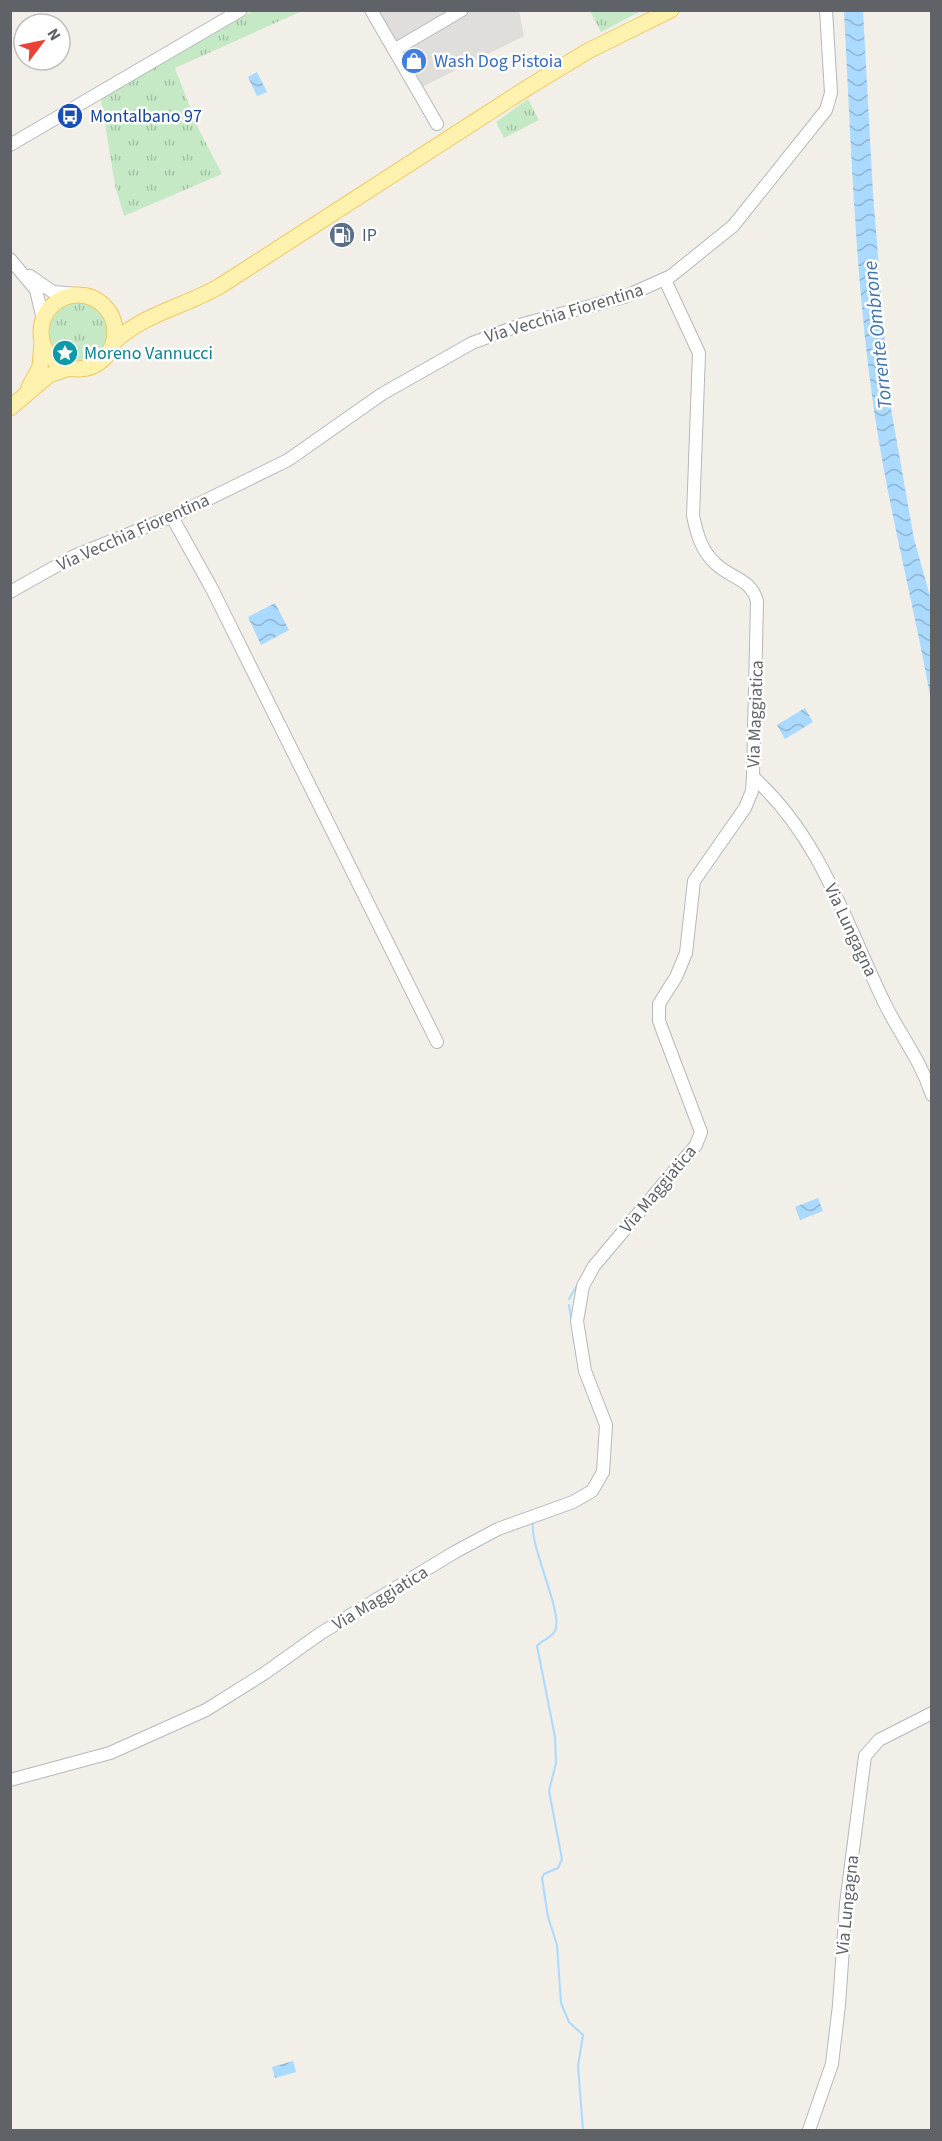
<svg xmlns="http://www.w3.org/2000/svg" width="942" height="2141" font-family="'Source Sans 3',sans-serif">
  <style>
    .industrial { fill: #e0deda }
    .grass { fill: url(#grass-tufts) }
    .water { fill: url(#water-waves) }
    .lines { fill: none; stroke-linecap: round; stroke-linejoin: round }
    .stream { stroke: #aadaff; stroke-width: 2 }
    .minor-casing { stroke: #b5b8bc; stroke-width: 14 }
    .major-casing { stroke: #f2c960; stroke-width: 17 }
    .minor { stroke: #fff; stroke-width: 12 }
    .major { stroke: #fff2af; stroke-width: 15 }
    .labels { text-anchor: middle; stroke-width: 5; stroke-linejoin: round; paint-order: stroke }
    .shop-label { font-size: 18px; fill: #366cbe; stroke: #fff; text-anchor: start }
    .transit-label { font-size: 18px; fill: #164399; stroke: #fff; text-anchor: start }
    .service-label { font-size: 18px; fill: #4e5e75; stroke: #fff; text-anchor: start }
    .street-label { font-size: 18px; fill: #5f6368; stroke: #fff }
    .culture-label { font-size: 18px; fill: #0d838f; stroke: #fff; text-anchor: start }
    .water-label { font-size: 20px; font-style: italic; fill: #4174aa; stroke: #fff }
  </style>
  <defs>
    <pattern id="grass-tufts" width="24" height="20" patternUnits="userSpaceOnUse" patternTransform="scale(1.5)"><rect width="24" height="20" fill="#c5e8c5"/><path d="M3 7l-1-3M5 7V3M7 7l1-3M15 17l-1-3M17 17v-4M19 17l1-3" fill="none" stroke="#a3c0a4"/></pattern>
    <pattern id="water-waves" width="16" height="10" patternUnits="userSpaceOnUse" patternTransform="scale(1.5)"><rect width="16" height="10" fill="#aadaff"/><path d="M0 5q4-4 8 0t8 0" fill="none" stroke="#8eb4d2"/></pattern>
  </defs>
  <rect width="100%" height="100%" fill="#f1efe8"/>
  <path class="industrial" d="M 368,11 L 519,11 L 524,36 L 414,91 Z"/>
  <path class="grass" d="M 253,11 L 302,11 L 175,68 L 198,128 L 222,174 L 124,216 L 115,185 L 101,99 Z
    M 590,11 L 641,11 L 601,32 Z
    M 528,99 L 539,120 L 504,138 L 496,122 Z
    M48 332a30 30 0 1 1 60 0a30 30 0 1 1-60 0Z"/>
  <path class="water" d="M 844,11 L 863,11 L 873,194 L 890,403 L 914,539 L 931,600 L 931,701 C 914,604 888,508 874,410 C 855,278 851,144 844,11 Z
    M 257,72 L 267,92 L 257,96 L 248,77 Z
    M 275,603 L 289,630 L 261,645 L 248,617 Z
    M 805,708 L 813,722 L 785,739 L 777,725 Z
    M 818,1198 L 823,1211 L 800,1220 L 795,1207 Z
    M 293,2061 L 296,2072 L 275,2078 L 272,2067 Z"/>
  <g class="lines">
    <path class="stream" d="M 569,1299 L 578,1284
      M 569,1305 L 572,1323
      M 573,1334 L 580,1374
      M 533,1522 C 529,1546 564,1614 555,1631 C 551,1638 542,1640 537,1646 L 555,1737 L 556,1763 L 549,1791 L 562,1859 L 558,1868 L 544,1874 L 542,1878 L 548,1917 L 557,1945 L 561,2003 L 569,2022 L 583,2035 L 578,2066 L 583,2130"/>
    <g class="minor-casing">
      <path id="minor" d="M 371,10 L 437,124
        M 394,50 L 462,10
        M 10,145 L 241,10
        M 10,259 L 36,290 L 43,319
        M 30,276 L 53,292 L 77,294
        M 172,517 L 212,589 L 437,1042
        M 10,592 L 74,556 L 178,514 L 288,460 L 382,394 L 472,343 L 523,324 L 624,297 L 671,276 L 733,226 L 826,110 L 831,93 L 826,10
        M 753,777 C 822,839 846,925 886,1006 C 902,1038 920,1059 932,1095
        M 10,1780 L 110,1753 L 206,1710 L 265,1673 L 321,1633 L 455,1552 L 498,1529 L 573,1502 L 592,1491 L 603,1472 L 606,1425 L 585,1371 L 577,1321 L 583,1286 L 594,1266 L 696,1145 L 701,1132 L 698,1124 L 659,1021 L 659,1004 L 676,977 L 686,953 L 694,881 L 745,808 L 752,791 L 753,777 L 757,601 C 751,578 729,578 715,563 C 701,550 697,534 693,516 L 699,353 L 665,280
        M 809,2130 L 832,2064 L 839,2005 L 846,1904 L 865,1756 L 879,1740 L 932,1713"/>
    </g>
    <g class="major-casing">
      <path id="major" d="M41 332a37 37 0 1 1 74 0a37 37 0 1 1-74 0Z
        M 114,342 C 145,313 184,307 220,286 L 527,88 L 588,51 L 671,10
        M 29,387 L 40,367 L 42,342
        M 10,408 L 49,375 L 70,368"/>
    </g>
    <use href="#minor" class="minor"/>
    <use href="#major" class="major"/>
  </g>
  <defs>
    <g id="shop-disc" transform="scale(1.35)"><circle r="9.5" fill="#3f7fe0" stroke="#fff"/><path d="M-5-2.5h2.3a2.7 3.5 0 0 1 5.4 0H5L5.5 6h-11ZM-1.5-2.5h3a1.5 2.3 0 0 0-3 0Z" fill="#fff"/></g>
    <g id="bus-disc" transform="scale(1.35)"><circle r="9.5" fill="#1a4fb4" stroke="#fff"/><path d="M-5-6H5V4H4V6H2V4H-2V6H-4V4H-5ZM-3.5-4V0h7V-4ZM-3.5 1.2v1.5H-2V1.2ZM2 1.2v1.5H3.5V1.2Z" fill="#fff"/></g>
    <g id="fuel-disc" transform="scale(1.35)"><circle r="9.5" fill="#5c6f8a" stroke="#fff"/><path d="M-5.5-6h7V0h2V4h1.3V-2.5L3-4.5l.8-.8L6-3V5H2.5V1h-1V6h-7ZM-4.2-4.7v3.2H.2V-4.7Z" fill="#fff"/></g>
    <g id="sight-disc" transform="scale(1.35)"><circle r="9.5" fill="#0f9aa8" stroke="#fff"/><path d="M0-6L1.8-2.2L6-1.7L2.9 1.2L3.7 5.4L0 3.3L-3.7 5.4L-2.9 1.2L-6-1.7L-1.8-2.2Z" fill="#fff"/></g>
  </defs>
  <g fill-rule="evenodd">
    <use href="#shop-disc" x="414" y="61"/>
    <use href="#bus-disc" x="70" y="116"/>
    <use href="#fuel-disc" x="342" y="235"/>
    <use href="#sight-disc" x="65" y="353"/>
  </g>
  <g class="labels">
    <g class="shop-label">
      <text x="434" y="67">Wash Dog Pistoia</text>
    </g>
    <g class="transit-label">
      <text x="90" y="122">Montalbano 97</text>
    </g>
    <g class="service-label">
      <text x="362" y="241">IP</text>
    </g>
    <g class="street-label">
      <text transform="translate(564 313) rotate(-17)" y="6">Via Vecchia Fiorentina</text>
      <text transform="translate(133 532) rotate(-24)" y="6">Via Vecchia Fiorentina</text>
      <text transform="translate(755 714) rotate(-88)" y="6">Via Maggiatica</text>
      <text transform="translate(851 930) rotate(65)" y="6">Via Lungagna</text>
      <text transform="translate(658 1189) rotate(-50)" y="6">Via Maggiatica</text>
      <text transform="translate(380 1598) rotate(-31)" y="6">Via Maggiatica</text>
      <text transform="translate(847 1905) rotate(-84)" y="6">Via Lungagna</text>
    </g>
    <g class="culture-label">
      <text x="84" y="359">Moreno Vannucci</text>
    </g>
    <g class="water-label">
      <text transform="translate(877 335) rotate(-96)" y="7">Torrente Ombrone</text>
    </g>
  </g>
  <rect width="942" height="2141" fill="none" stroke="#5f6368" stroke-width="24"/>
  <g transform="translate(42 42) rotate(58)"><circle r="28" fill="#ffffff" stroke="#bfc1c3" stroke-width="1.5"/>
  <path d="M0-4.5L10 22L0 15L-10 22Z" fill="#ea4335"/>
  <text y="-9" font-size="16" font-weight="bold" text-anchor="middle" fill="#5f6368">N</text>
  </g>
</svg>
